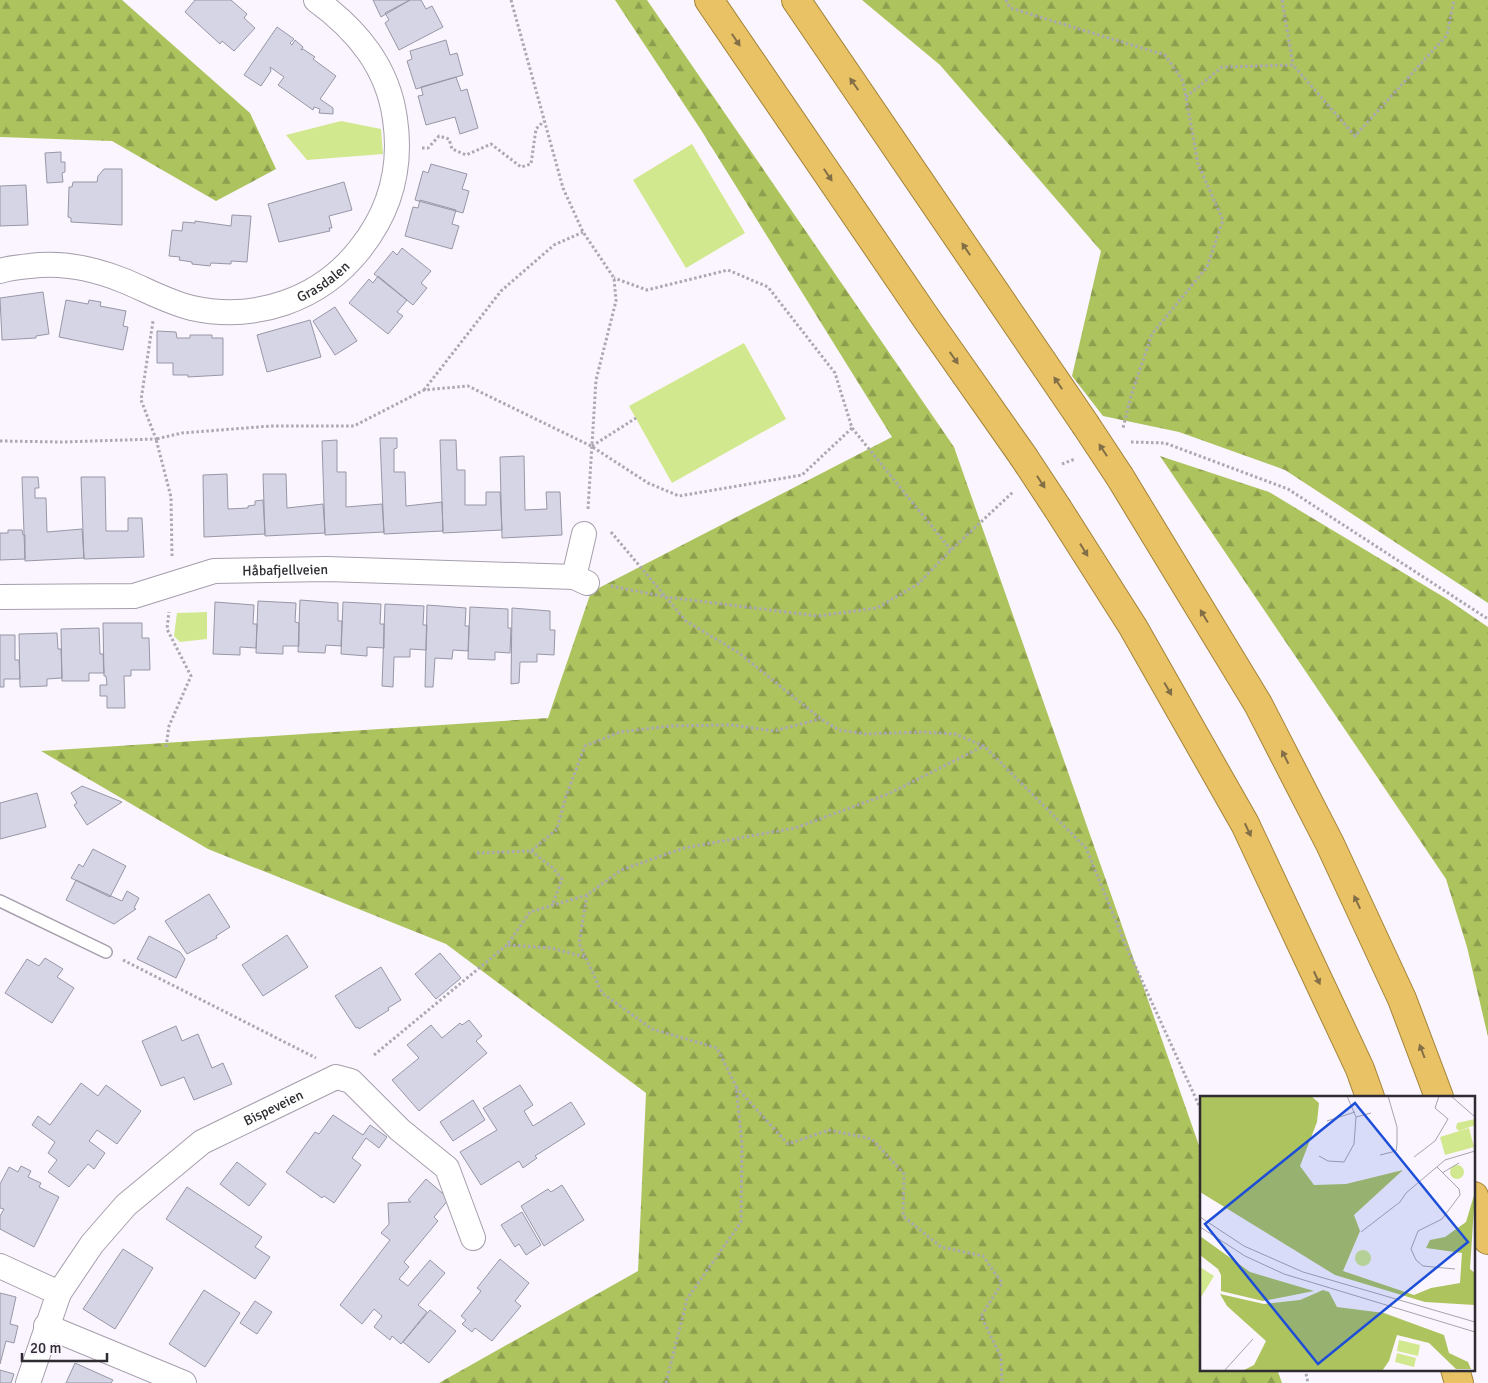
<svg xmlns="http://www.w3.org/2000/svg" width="1488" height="1383" font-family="Signika,sans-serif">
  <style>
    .forest { fill: url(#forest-firs) }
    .green { fill: #d2e88e }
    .building { fill: #d6d5e6; stroke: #9897a7 }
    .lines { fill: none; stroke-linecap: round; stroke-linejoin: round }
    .service-casing { stroke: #a69eac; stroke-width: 14 }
    .minor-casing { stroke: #a69eac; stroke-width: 26 }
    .trunk-casing { stroke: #a38339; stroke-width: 30 }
    .path { stroke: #aca8b0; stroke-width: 3; stroke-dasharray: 2.5 2.5; stroke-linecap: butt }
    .service { stroke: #fff; stroke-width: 11 }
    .minor { stroke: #fff; stroke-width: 24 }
    .trunk { stroke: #e8c264; stroke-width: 28 }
    .trunk-bridge-casing { stroke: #a38339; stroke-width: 30; stroke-linecap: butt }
    .trunk-bridge { stroke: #e8c264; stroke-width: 28 }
    .oneway { fill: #826f48 }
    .labels { text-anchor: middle; stroke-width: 4.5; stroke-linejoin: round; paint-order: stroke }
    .street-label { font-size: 14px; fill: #2e2b31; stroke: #faf5fe }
    .inset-road { fill: none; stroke: #a8a4ac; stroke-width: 1 }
    .view { fill: #1d4ed8; fill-opacity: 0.15; stroke: #1d4ed8; stroke-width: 2.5 }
    .inset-edge { fill: none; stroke: #2e2b31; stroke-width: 2.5 }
  </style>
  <defs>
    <pattern id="forest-firs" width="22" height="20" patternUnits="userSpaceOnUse" patternTransform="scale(1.25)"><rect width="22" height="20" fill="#adc35e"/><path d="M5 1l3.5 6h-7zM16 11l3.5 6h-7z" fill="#8d9f4e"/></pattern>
  </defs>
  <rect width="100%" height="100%" fill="#faf5fe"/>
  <path class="forest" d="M 0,0 L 122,0 L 250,113 L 276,169 L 216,201 L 112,141 L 0,137 Z
    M 615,0 L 647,0 L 954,447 L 1202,1154 L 1202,1369 L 1277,1369 L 1282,1383 L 439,1383 L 638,1271 L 646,1093 L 446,944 L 208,849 L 41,751 L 548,718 L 591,592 L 892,437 L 701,130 Z
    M 862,0 L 1488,0 L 1488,603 L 1285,470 L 1179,432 L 1103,416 L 1072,376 L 1101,251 L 940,65 Z
    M 1160,456 L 1269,492 L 1447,599 L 1488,627 L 1488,1037 L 1467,947 L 1446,879 Z"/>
  <path class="green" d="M 341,121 L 381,129 L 383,154 L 307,160 L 286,135 Z
    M 692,144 L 745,233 L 686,268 L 633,180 Z
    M 744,343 L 786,419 L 672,483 L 629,406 Z
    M 207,612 L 207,639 L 180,642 L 174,636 L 177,613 Z"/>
  <path class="building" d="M 195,0 L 231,0 L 247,14 L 244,18 L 255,28 L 234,51 L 222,41 L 220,44 L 185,12 Z
    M 373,0 L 410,0 L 381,17 Z
    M 410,0 L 421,0 L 426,9 L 432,6 L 443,27 L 399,50 L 385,23 L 389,20 L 385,13 Z
    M 277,27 L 294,39 L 290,43 L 292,45 L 295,40 L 303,47 L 301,50 L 303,49 L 315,57 L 313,59 L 336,76 L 320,99 L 333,108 L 333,114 L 319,113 L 320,109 L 314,107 L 313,110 L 278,85 L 284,77 L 270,67 L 271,71 L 261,86 L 244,75 Z
    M 446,40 L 450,55 L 457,53 L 463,75 L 416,89 L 407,61 L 412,59 L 410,51 Z
    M 456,77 L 461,91 L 467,89 L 478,128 L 460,134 L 455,117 L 426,125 L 418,96 L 423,95 L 421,87 Z
    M 61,152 L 61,162 L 65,162 L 65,172 L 62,173 L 63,182 L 47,183 L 45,153 Z
    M 431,164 L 467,174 L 462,189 L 469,191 L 463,213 L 415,200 L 423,171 L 428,173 Z
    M 104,169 L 122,169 L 122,225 L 71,222 L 71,218 L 68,217 L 69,187 L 72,187 L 73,182 L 97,182 L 98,176 Z
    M 344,182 L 352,210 L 329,216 L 332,228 L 329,228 L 330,231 L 279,242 L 268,204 Z
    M 26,185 L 28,225 L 0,226 L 0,186 Z
    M 420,200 L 456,210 L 452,224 L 459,226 L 452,249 L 405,236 L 413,207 L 418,208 Z
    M 232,215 L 251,216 L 247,262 L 231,261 L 231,264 L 211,263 L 210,266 L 192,264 L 192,262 L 179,260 L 180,257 L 169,256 L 172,230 L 182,231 L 183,222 L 195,223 L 195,221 L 231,226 Z
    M 402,248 L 431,271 L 421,283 L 427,288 L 413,305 L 374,274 L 393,251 L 397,255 Z
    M 378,276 L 407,300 L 397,312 L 403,316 L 388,334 L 349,303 L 369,279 L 373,283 Z
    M 43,292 L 49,334 L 36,336 L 36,338 L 2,340 L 0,298 Z
    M 66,300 L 88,304 L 89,300 L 101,302 L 100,306 L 126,311 L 123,326 L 128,327 L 123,350 L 59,337 Z
    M 335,307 L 357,341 L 335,355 L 313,321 Z
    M 310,320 L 321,357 L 267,372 L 257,335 Z
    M 157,331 L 176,332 L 177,338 L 190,338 L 190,335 L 212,335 L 212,338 L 223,338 L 223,375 L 188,377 L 188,375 L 173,375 L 173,363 L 157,363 Z
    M 380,438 L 397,438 L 397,448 L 394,449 L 394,472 L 405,472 L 406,506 L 442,502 L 443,531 L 384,534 Z
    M 337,440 L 337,472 L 346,472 L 346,507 L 382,504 L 384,532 L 325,535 L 322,441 Z
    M 440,440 L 456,440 L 457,470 L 465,470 L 465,505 L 486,505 L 486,492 L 500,492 L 502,530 L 443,533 Z
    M 524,456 L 525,510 L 547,509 L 546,492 L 560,492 L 562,535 L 502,538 L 500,457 Z
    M 227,474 L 228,509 L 248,508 L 248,506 L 255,505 L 255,501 L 263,500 L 265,534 L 204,537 L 203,475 Z
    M 263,474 L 286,474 L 287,508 L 323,504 L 325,533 L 265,536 Z
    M 22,477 L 38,477 L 39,488 L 35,488 L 35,498 L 46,498 L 47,532 L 82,529 L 84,558 L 25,561 Z
    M 81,477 L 105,477 L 106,531 L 128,531 L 128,518 L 142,518 L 144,557 L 84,559 Z
    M 8,530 L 22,530 L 23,535 L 25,535 L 25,559 L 0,560 L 0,533 L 8,533 Z
    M 300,600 L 338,603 L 338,621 L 342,621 L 341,646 L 326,645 L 325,653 L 298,652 Z
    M 258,601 L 296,603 L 295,622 L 299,623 L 299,646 L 283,646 L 283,654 L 256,653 Z
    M 215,602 L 254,605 L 253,624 L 257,624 L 256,648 L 240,647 L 240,655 L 213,654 Z
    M 343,602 L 381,604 L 380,624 L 384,624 L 384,648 L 367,647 L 367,656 L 341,654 Z
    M 385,604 L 424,606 L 423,625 L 427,625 L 426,650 L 410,649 L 410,657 L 394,657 L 393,687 L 382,686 Z
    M 427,605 L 466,608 L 465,626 L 469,626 L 468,651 L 453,650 L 452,659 L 435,658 L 433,687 L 425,687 Z
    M 470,607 L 508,609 L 508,628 L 511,628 L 510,653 L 495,652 L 495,660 L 468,659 Z
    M 512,608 L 550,611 L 550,630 L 555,630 L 554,655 L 537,654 L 537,662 L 520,662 L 519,683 L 511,684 Z
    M 103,623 L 142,623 L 142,638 L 149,638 L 150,670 L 131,670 L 131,676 L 124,676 L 125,708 L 107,708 L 107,696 L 100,696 L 100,685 L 107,685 L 106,676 L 104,676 Z
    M 99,628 L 100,654 L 103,654 L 104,673 L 89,673 L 89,681 L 62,681 L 61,629 Z
    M 57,633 L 58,649 L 61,649 L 62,678 L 47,679 L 47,686 L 20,687 L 19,634 Z
    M 0,635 L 15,635 L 15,660 L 19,660 L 20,679 L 4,679 L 4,687 L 0,687 Z
    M 82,786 L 122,802 L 87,825 L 74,805 L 77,803 L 71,793 Z
    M 37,793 L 46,827 L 0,839 L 0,803 Z
    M 93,849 L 126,866 L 110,897 L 71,878 L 79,864 L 83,867 Z
    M 76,880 L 122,901 L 127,891 L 139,898 L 134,908 L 136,909 L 114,924 L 66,900 Z
    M 209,894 L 230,927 L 216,936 L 217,938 L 187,954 L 165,921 Z
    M 287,935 L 308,967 L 263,996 L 242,965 Z
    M 149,936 L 180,952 L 185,959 L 176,978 L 137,959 Z
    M 440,953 L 461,978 L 436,999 L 415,974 Z
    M 45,958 L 63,969 L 57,977 L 74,988 L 52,1023 L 5,993 L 27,959 L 39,966 Z
    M 381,967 L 401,1000 L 388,1008 L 389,1010 L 359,1029 L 358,1027 L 356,1028 L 335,996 Z
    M 469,1020 L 482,1036 L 476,1041 L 487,1053 L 419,1111 L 392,1080 L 419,1058 L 407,1045 L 431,1025 L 442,1038 L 460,1023 L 462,1025 Z
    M 176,1026 L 182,1041 L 198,1034 L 212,1068 L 223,1063 L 232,1084 L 194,1100 L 184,1077 L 161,1086 L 142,1041 Z
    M 81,1083 L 98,1096 L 106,1085 L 141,1111 L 117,1144 L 97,1130 L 89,1141 L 105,1153 L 94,1169 L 88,1164 L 69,1187 L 48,1172 L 57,1160 L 48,1153 L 55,1142 L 32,1125 L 38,1116 L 50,1125 Z
    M 520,1085 L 533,1105 L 524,1111 L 533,1126 L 571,1102 L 585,1124 L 535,1156 L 537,1158 L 523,1168 L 519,1161 L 481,1185 L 460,1152 L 497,1130 L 483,1108 Z
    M 473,1100 L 485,1120 L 453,1141 L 440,1122 Z
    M 333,1115 L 363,1135 L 370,1125 L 387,1137 L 379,1148 L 366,1138 L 352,1158 L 361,1165 L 334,1203 L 324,1196 L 322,1198 L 286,1172 L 315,1132 L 319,1134 Z
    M 237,1162 L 266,1184 L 249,1206 L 220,1184 Z
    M 21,1166 L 31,1171 L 28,1177 L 41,1183 L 39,1187 L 59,1197 L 34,1247 L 0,1229 L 0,1216 L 4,1209 L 0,1208 L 0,1184 L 9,1167 L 18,1172 Z
    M 426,1179 L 449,1199 L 434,1217 L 438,1221 L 404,1262 L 409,1267 L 399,1279 L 408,1286 L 430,1260 L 445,1273 L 418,1305 L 427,1312 L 401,1344 L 392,1336 L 390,1340 L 374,1327 L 382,1316 L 374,1309 L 362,1324 L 340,1305 L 390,1240 L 381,1233 L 389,1224 L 388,1203 L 411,1202 L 408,1200 Z
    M 562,1185 L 584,1220 L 544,1246 L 521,1206 L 548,1189 L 551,1192 Z
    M 187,1187 L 262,1237 L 255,1247 L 270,1257 L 255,1279 L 166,1219 Z
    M 522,1212 L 541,1245 L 526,1255 L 519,1244 L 515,1247 L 501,1225 Z
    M 123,1249 L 153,1268 L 115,1329 L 83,1309 Z
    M 500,1259 L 529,1283 L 515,1301 L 521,1306 L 492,1341 L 475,1328 L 472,1332 L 462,1324 L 466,1320 L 461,1316 L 481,1291 L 477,1288 Z
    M 204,1290 L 240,1313 L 205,1367 L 169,1344 Z
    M 0,1293 L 16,1297 L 10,1324 L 18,1326 L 14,1343 L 6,1341 L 0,1364 Z
    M 255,1301 L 272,1312 L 257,1334 L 240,1323 Z
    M 430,1310 L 456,1331 L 429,1363 L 403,1342 Z
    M 75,1363 L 113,1380 L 111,1383 L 66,1383 Z
    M 0,1370 L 14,1374 L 11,1383 L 0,1383 Z"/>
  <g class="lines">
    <g class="service-casing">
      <path id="service" d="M 0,901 L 106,952"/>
    </g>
    <g class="minor-casing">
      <g id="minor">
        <path id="s1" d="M 0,271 C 9,268 20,267 30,266 C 61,262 92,268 122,280 C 145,289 167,302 192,308 C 255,322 320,300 360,249 C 391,210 402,167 395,119 C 388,67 357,30 316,0"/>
        <path d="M 574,577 L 584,534"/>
        <path id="s2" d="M 0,597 L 134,596 L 214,571 L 327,569 L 574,577 L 587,583"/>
        <path d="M 0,1266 L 59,1293"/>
        <path d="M 46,1326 L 184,1383"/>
        <path id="s3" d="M 28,1383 L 59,1293 L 92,1244 L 126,1205 L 202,1142 L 336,1077 L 351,1081 L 400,1130 L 447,1168 L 473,1238"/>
      </g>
    </g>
    <g class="trunk-casing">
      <path id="trunk" d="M 709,0 L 926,318 L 1023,456
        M 796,0 L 1085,424
        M 1120,477 L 1258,704 L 1330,844 L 1402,999 L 1439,1097
        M 1058,509 L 1133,627 L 1245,824 L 1360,1069 L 1370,1097
        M 1474,1196 L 1488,1240
        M 1455,1369 L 1459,1383"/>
    </g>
    <path class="path" d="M 511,0 L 563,188 L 583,232 L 614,278 L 616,301 L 596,380 L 588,509
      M 1006,0 L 1010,8 L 1165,55 L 1183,81 L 1198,164 L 1223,220 L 1207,267 L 1152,334 L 1131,396 L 1123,428
      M 1282,0 L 1293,65
      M 1186,97 L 1222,67 L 1293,65 L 1355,136 L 1447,35 L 1454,0
      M 422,148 L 428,148 L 439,136 L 449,139 L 452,149 L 466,155 L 491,144 L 521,167 L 531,164 L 536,129 L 544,121
      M 424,390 L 501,291 L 554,245 L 583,232
      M 852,428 L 951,550
      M 0,441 L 62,442 L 156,439 L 141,400 L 153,321
      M 1131,442 L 1165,443 L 1288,489 L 1488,619
      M 592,446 L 636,418
      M 1062,464 L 1075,459
      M 611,532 L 686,621 L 739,653 L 821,719 L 839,730 L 865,734 L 921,732 L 955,734 L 984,746 L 1086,848 L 1127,948 L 1202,1112
      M 172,556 L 171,497 L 156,439 L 182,433 L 271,426 L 354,426 L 424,390 L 468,386 L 591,446 L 648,483 L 679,496 L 802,475 L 852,428 L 835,373 L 768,287 L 728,270 L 647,290 L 614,278
      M 611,586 L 666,597 L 818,616 L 877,608 L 918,584 L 951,550 L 1013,492
      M 166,747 L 169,726 L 191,676 L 167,629 L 169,612
      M 531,851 L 553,868 L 562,879 L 552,906
      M 477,853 L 531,851 L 557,829 L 566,796 L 585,746 L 620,732 L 670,726 L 732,725 L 774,731 L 820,719
      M 587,895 L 579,943 L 602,993 L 652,1029 L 717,1048 L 736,1086 L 742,1144 L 741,1222 L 687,1299 L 666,1383
      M 508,945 L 551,948 L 585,957
      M 123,960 L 316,1058
      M 374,1055 L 507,945 L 530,912 L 587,895 L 621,870 L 684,848 L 795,828 L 888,794 L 984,746
      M 736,1087 L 788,1144 L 829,1130 L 872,1139 L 904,1174 L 903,1216 L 941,1247 L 983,1256 L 1002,1283 L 981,1316 L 1001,1357 L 1002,1383
      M 1305,1369 L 1308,1383"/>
    <use href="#service" class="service"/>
    <use href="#minor" class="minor"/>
    <use href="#trunk" class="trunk"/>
    <g class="trunk-bridge-casing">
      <path id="trunk-bridge" d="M 1085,424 L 1120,477
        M 1023,456 L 1058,509"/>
    </g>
    <use href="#trunk-bridge" class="trunk-bridge"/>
  </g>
  <defs><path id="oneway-solid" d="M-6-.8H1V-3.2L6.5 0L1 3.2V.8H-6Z" transform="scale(1.25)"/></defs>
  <g class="oneway">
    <use href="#oneway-solid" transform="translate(736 40) rotate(56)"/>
    <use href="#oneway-solid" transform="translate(854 84) rotate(-125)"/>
    <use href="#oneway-solid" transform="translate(828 175) rotate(56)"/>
    <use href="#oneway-solid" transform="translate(966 249) rotate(-124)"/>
    <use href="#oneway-solid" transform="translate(954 358) rotate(55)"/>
    <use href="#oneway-solid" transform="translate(1058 383) rotate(-124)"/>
    <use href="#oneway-solid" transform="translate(1103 450) rotate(-123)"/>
    <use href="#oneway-solid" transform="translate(1041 482) rotate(57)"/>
    <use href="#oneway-solid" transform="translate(1084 550) rotate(58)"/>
    <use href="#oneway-solid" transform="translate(1204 616) rotate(-121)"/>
    <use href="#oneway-solid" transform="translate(1168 689) rotate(60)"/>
    <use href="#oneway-solid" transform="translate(1285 757) rotate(-117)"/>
    <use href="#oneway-solid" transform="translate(1248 830) rotate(65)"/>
    <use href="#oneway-solid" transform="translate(1357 902) rotate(-115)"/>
    <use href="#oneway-solid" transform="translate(1317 978) rotate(65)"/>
    <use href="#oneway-solid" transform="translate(1422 1051) rotate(-111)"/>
  </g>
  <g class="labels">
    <g class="street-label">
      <text dy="5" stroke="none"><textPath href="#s1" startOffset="338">Grasdalen</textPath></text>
      <text dy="5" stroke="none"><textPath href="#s2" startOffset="289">Håbafjellveien</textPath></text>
      <text dy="5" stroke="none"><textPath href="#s3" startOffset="384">Bispeveien</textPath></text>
    </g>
  </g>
  <g transform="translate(1200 1096)">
    <rect width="275" height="275" fill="#faf5fe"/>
    <path d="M 275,23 L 275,29 L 259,35 L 256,32 L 257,27 Z" fill="#d2e88e"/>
    <path d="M 0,0 L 111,0 L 119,7 L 117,26 L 100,70 L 114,89 L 146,88 L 203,74 L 154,119 L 160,135 L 143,175 L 214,199 L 231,192 L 260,187 L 262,157 L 226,152 L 230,144 L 245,141 L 266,126 L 275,96 L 270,173 L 275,177 L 275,209 L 225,206 L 135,179 L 0,96 ZM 0,140 L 50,176 L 114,195 L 63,205 L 21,195 L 21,179 L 18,173 L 0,159 ZM 123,194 L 129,196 L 137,211 L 184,217 L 244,239 L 249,257 L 268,266 L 271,273 L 256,273 L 229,247 L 197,239 L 189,265 L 182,275 L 42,275 L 54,269 L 66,245 L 27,210 L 20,198 L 64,208 L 100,204 Z" fill="#adc35e"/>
    <path d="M 269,32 L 274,51 L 245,59 L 240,41 ZM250 76a7 7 0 1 1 14 0a7 7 0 1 1-14 0ZM155 162a8 8 0 1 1 16 0a8 8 0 1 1-16 0ZM 0,171 L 14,180 L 0,203 ZM 199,244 L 220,249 L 218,260 L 197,255 ZM 197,257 L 216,262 L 214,271 L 195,266 Z" fill="#d2e88e"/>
    <path class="inset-road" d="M 251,0 L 275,21M 156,21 L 171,17M 127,25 L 155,16M 180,59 L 196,55 L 197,48 L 197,31 L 188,0M 119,60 L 128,65 L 144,66 L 154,48 L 156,21 L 147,0M 214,61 L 235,45 L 248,23 L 235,12 L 239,0M 237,71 L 259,93 L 260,99 L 242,123 L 218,135 L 211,153 L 216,164 L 223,170 L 255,173M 242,77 L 259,67M 0,121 L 44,150 L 103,176 L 275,226M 0,131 L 45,160 L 84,178 L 275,236M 161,136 L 200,106 L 206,97 L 245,64 L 275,55M 24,275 L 53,243"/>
    <path class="view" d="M 155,7 L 268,146 L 118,268 L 5,128 Z"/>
    <rect width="275" height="275" class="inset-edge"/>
  </g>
  <path d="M22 1353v8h85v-8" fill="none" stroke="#2e2b31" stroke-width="2.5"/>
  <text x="30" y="1353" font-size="15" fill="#2e2b31" stroke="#faf5fe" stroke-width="4" paint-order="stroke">20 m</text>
</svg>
